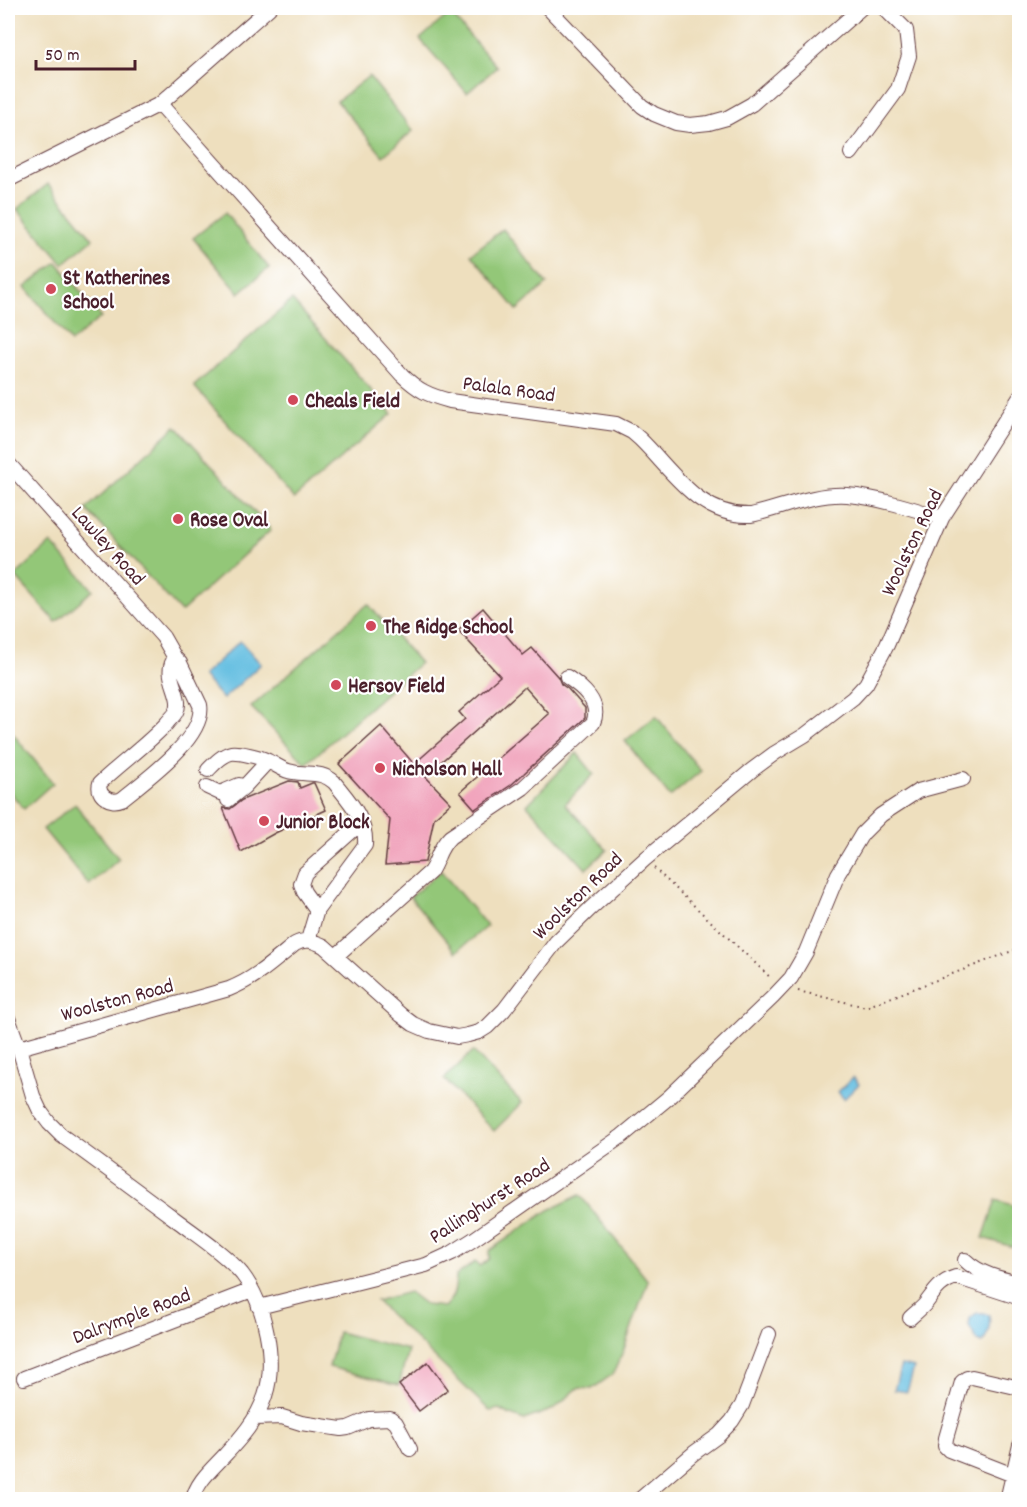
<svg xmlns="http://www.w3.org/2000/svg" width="1027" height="1507" font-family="Dekko,sans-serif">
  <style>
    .green { fill: #93c778; stroke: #6e7352; stroke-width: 1.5 }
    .water { fill: #63bee1; stroke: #566e86; stroke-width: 1.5 }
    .building { fill: #f1a5bd }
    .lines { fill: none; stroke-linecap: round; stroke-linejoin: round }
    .minor-casing { stroke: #633c41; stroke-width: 16 }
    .path { stroke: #633c41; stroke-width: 2; stroke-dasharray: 1.5 4.5; stroke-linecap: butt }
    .minor { stroke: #fff; stroke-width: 14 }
    .poi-dot { fill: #d1495b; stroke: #fff; stroke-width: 2 }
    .labels { text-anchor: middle; stroke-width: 4.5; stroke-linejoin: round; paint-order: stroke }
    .poi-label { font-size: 21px; font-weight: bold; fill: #4a1f2b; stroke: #fff; text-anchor: start }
    .street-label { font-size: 21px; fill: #4a1f2b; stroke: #fff }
  </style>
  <rect width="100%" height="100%" fill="#fff"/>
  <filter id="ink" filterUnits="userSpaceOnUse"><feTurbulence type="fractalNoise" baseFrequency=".0167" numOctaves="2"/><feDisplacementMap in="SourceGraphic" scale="12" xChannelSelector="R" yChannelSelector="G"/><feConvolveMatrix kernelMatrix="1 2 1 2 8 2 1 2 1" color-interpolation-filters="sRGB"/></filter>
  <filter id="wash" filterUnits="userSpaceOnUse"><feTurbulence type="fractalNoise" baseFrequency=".008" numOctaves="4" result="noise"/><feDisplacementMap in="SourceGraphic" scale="24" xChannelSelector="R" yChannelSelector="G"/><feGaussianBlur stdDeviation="1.35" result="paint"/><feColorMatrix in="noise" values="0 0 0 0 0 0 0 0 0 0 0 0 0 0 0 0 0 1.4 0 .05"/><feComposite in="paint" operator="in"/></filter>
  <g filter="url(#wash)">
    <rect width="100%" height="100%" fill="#eedfbe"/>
    <path class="green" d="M 450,13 L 497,67 L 467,93 L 420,39 Z
      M 369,76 L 413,131 L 383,156 L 337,101 Z
      M 48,184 L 93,239 L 63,264 L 17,209 Z
      M 225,213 L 269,268 L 239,293 L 193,238 Z
      M 503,229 L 547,284 L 517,310 L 471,254 Z
      M 57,262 L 101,317 L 71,342 L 25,287 Z
      M 292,300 L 392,414 L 294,499 L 194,386 Z
      M 176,426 L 271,530 L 181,612 L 86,509 Z
      M 51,543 L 93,590 L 56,622 L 15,576 Z
      M 368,604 L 420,663 L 306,764 L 251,707 Z
      M 656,716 L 701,771 L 670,797 L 625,741 Z
      M 9,729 L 53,783 L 24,809 L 8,790 L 8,730 Z
      M 577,753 L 594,774 L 565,804 L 607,850 L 586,869 L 527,805 Z
      M 75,804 L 119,859 L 89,885 L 43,829 Z
      M 441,871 L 487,926 L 456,952 L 410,897 Z
      M 473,1051 L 522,1103 L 494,1131 L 444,1079 Z
      M 580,1195 L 648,1281 L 624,1349 L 613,1374 L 592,1389 L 578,1388 L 554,1409 L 524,1420 L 508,1414 L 499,1409 L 490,1411 L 376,1301 L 409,1292 L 426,1305 L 444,1307 C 455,1296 455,1291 456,1276 L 475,1262 L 480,1266 L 489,1259 L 489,1251 L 549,1210 Z
      M 996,1200 L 1019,1207 L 1019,1249 L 983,1238 Z
      M 338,1332 L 408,1350 L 399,1385 L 329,1367 Z"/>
    <path class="water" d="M 240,641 L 261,664 L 223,699 L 202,676 Z
      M 853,1077 L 859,1084 L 844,1099 L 838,1092 Z
      M 977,1313 L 983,1313 L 989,1315 C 991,1326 988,1333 983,1343 L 977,1341 L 969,1326 L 970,1318 Z
      M 901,1365 L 914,1368 L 907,1392 L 894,1390 Z"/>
    <g id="blocks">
      <path class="building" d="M 483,608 L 523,655 L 532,648 L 558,677 L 561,684 L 568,689 L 585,708 L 585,718 L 511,785 L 475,809 L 460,792 L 549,714 L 525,687 L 425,776 L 451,803 L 434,818 L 425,862 L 385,865 L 390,820 L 339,764 L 381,726 L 414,764 L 465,719 L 459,712 L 500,676 L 458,630 Z
        M 289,781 L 298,782 L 300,788 L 312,783 L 314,783 L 326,810 L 275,833 L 241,852 L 223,808 L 230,809 L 242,800 Z
        M 428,1362 L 448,1389 L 419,1411 L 399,1385 Z"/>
    </g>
  </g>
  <g filter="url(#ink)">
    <use href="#blocks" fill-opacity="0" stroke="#633c41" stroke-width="1.5"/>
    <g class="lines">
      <g class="minor-casing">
        <path id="minor" d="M 548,8 L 642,106 L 654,114 L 676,123 L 690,125 L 709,123 L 727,118 L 752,104 L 861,8
          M 160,104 L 402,375 C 419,391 428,395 450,401 L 616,424 L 632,432 L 640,439 C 673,471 699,517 751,515 C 782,508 814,493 847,495 C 876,497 914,509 942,518
          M 851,153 L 898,89 L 909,56 L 906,30 L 884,8
          M 8,180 L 160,104 L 269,8
          M 8,463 L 163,637 L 175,658 L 180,663 L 200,705 C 206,737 145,780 122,799 C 111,804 96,796 100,783 C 122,762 147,745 167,723 C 169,720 174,716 176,712 C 185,696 161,675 175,658
          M 208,770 C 214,764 222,755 231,753 C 239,752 260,757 268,761 C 277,765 283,771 293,772 C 308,775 322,771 334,782 C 349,801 367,819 365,845 L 317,910 L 308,940
          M 207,787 L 220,793 L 239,785
          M 228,800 L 244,787 L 268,761
          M 317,910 L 304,892 L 301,884 L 305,873 L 362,822
          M 336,956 L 430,872 C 439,859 437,850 450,837 L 523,788 L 593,723 C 602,703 582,687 567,677
          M 8,1018 L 19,1048 L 33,1096 L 40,1111 L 49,1123 L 62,1136 C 101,1164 140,1193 179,1222 C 199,1237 226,1255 242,1274 C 265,1304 277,1360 265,1396 C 257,1420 241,1438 224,1456 C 213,1468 196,1482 193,1500
          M 19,1048 L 229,989 C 255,979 274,961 295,944 C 306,938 314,941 324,946 L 401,1015 L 413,1024 L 429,1031 L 457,1037 L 468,1035 L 479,1032 L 487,1027 L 504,1010 L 556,942 L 590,909 L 645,859 L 752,770 L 775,753 L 805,735 L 853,698 L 866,684 L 887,645 L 942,518 L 1020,397
          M 965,1260 C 979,1274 1001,1279 1020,1283
          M 259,1307 L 426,1265 L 452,1253 L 474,1239 L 622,1136 L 668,1098 L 773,997 L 791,978 L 806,952 L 838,874 L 862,834 L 881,815 L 918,791 L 963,779
          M 910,1318 C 915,1313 921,1309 926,1303 C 935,1291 940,1282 956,1277 L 1020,1298
          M 24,1378 L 252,1290
          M 255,1418 L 282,1417 L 301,1423 L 341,1429 L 348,1428 L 369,1419 L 390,1418 L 396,1423 L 410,1449
          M 1013,1475 L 949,1450 L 945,1446 L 946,1438 L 962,1382 L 967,1378 L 972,1377 L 1020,1388
          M 639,1500 L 694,1453 L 719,1435 L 732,1421 L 742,1405 L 769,1334
          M 1007,1500 L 1020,1445"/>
      </g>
      <path class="path" d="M 654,868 L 772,979
        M 798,991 L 866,1007 L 1020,948"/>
      <use href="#minor" class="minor"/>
    </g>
  </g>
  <g class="poi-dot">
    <circle cx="51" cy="289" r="6"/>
    <circle cx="293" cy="400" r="6"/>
    <circle cx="178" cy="519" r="6"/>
    <circle cx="371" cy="626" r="6"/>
    <circle cx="336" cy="685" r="6"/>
    <circle cx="380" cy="768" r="6"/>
    <circle cx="264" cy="821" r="6"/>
  </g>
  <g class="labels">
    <g class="poi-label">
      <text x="63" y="284">St Katherines<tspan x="63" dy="24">School</tspan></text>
      <text x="305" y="407">Cheals Field</text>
      <text x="190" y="526">Rose Oval</text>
      <text x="383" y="633">The Ridge School</text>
      <text x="348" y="692">Hersov Field</text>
      <text x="392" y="775">Nicholson Hall</text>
      <text x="276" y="828">Junior Block</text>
    </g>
    <g class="street-label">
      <text transform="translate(509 388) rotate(8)" y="7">Palala Road</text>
      <text transform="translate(911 542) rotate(-64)" y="7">Woolston Road</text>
      <text transform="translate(109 545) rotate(48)" y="7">Lawley Road</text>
      <text transform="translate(577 895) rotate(-44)" y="7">Woolston Road</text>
      <text transform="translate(117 999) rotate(-15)" y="7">Woolston Road</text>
      <text transform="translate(489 1200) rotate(-33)" y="7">Pallinghurst Road</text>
      <text transform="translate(131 1315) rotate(-21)" y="7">Dalrymple Road</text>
    </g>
  </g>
  <rect width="1027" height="1507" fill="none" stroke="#fff" stroke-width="30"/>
  <path d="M36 60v9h99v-9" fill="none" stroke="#4a1f2b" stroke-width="3"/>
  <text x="45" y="60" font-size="18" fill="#4a1f2b" stroke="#ffffff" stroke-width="4.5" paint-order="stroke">50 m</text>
</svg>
